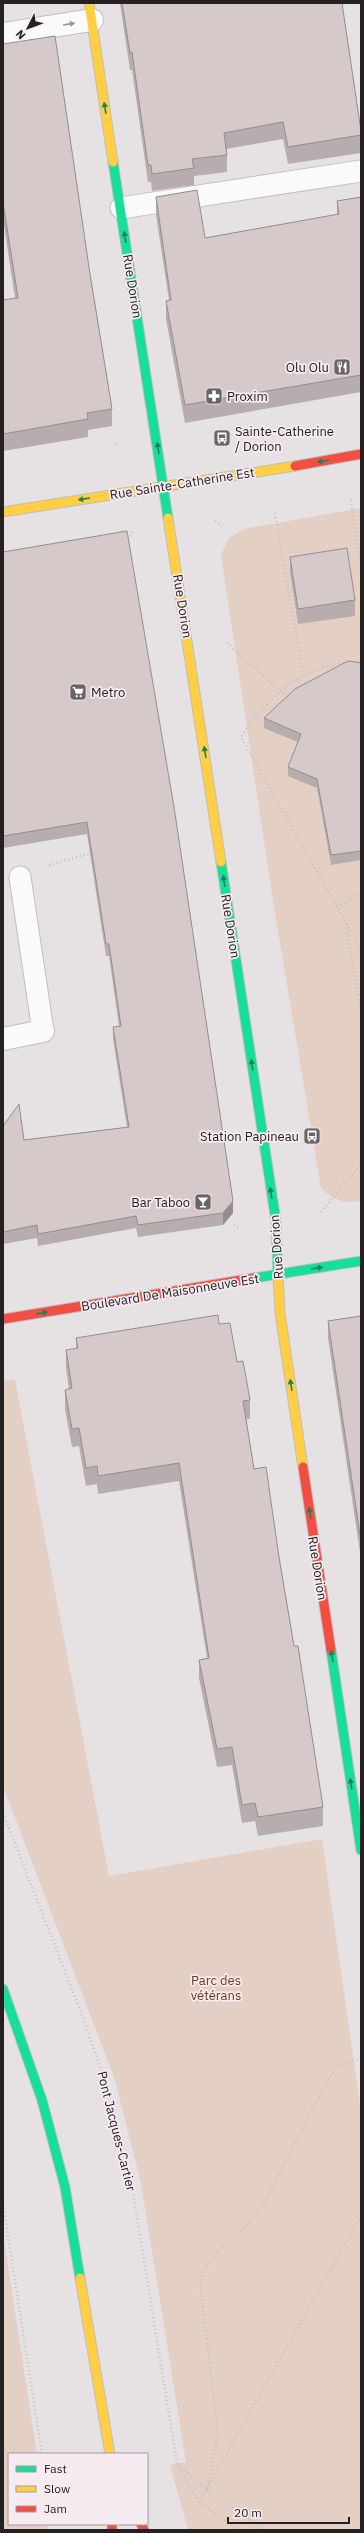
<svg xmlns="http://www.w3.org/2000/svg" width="364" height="2533" font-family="'IBM Plex Sans',sans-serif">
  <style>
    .green { fill: #e4cfc4 }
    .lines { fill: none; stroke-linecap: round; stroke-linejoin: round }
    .lane-casing { stroke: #c2bdbf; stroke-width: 23 }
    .street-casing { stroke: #c2bdbf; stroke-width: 24 }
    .fast-casing { stroke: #c2bdbf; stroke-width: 11 }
    .slow-casing { stroke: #c2bdbf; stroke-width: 11 }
    .jam-casing { stroke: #c2bdbf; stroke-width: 11 }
    .path { stroke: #c3c2c2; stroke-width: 2.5; stroke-dasharray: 1 3; stroke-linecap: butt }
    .lane { stroke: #fbfafb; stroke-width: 21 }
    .street { stroke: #fbfafb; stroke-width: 22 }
    .fast { stroke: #16e098; stroke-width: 9 }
    .slow { stroke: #ffcf43; stroke-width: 9 }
    .jam { stroke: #f24e42; stroke-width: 9 }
    .wall { fill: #b7adae }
    .shaded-wall { fill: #958d8d }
    .building { fill: #d5c9ca; stroke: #958d8d }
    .oneway { fill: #9b989a }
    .oneway2 { fill: #1e805e }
    .labels { text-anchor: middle; stroke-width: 3.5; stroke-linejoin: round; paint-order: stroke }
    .street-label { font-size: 13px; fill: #252123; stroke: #f6ebf0 }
    .poi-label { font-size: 13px; fill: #252123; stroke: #f6ebf0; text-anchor: end }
    .park-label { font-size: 13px; fill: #70390e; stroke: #f6ebf0 }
  </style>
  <rect width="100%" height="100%" fill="#e6e1e3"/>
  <path class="green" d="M 361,508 L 361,1201 C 343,1204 333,1200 321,1188 L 274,907 L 221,555 L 229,538 L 244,529 Z
    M 15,1380 L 109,1876 L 322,1839 L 361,2111 L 361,2530 L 188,2530 L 170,2465 L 186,2462 L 141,2183 L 115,2080 L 3,1786 L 3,1381 Z
    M 3,2234 L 37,2454 L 9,2454 L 9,2524 L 47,2524 L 48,2530 L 3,2530 Z"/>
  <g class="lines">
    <g class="lane-casing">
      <path id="lane" d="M 121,208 L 361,171
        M 20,877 L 43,1031"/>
    </g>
    <g class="street-casing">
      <path id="street" d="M 3,34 L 92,20
        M 3,1039 L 43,1031"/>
    </g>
    <g class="fast-casing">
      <path id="fast" d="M 113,162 L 168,518
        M 221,862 L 276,1221 L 278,1275
        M 254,1278 L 361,1261
        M 331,1650 L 361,1850
        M 3,1989 L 42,2100 L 65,2187 L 80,2278"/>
    </g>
    <g class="slow-casing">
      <path id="slow" d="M 89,3 L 113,162
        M 3,512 L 295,466
        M 168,518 L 221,862
        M 278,1275 L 280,1313 L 303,1467
        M 80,2278 L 110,2454"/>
    </g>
    <g class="jam-casing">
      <path id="jam" d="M 295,466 L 361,454
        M 3,1319 L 254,1278
        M 303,1467 L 331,1650
        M 112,2524 L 112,2530
        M 141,2524 L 144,2530"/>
    </g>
    <path class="path" d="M 116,444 L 118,447
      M 351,500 L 361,569
      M 275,513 L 303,675
      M 215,521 L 222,526
      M 130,536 L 133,532
      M 227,643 L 289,699
      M 354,662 L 361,661
      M 347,663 C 297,668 267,698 241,737 L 361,949
      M 49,865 L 92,853
      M 337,907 L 361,893
      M 346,924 L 361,1012
      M 321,1212 L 361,1164
      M 234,1225 L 240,1229
      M 3,1813 L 80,2010 L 108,2089 L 132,2187 L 177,2463 L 199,2502 L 238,2530
      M 3,2204 L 42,2454
      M 179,2465 L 207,2490 L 265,2530
      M 207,2490 L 218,2434 L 200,2285 L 203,2272 L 214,2256 L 249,2222 L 265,2202 L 327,2081 L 338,2067 L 361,2058
      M 199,2502 L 361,2216"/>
    <use href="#lane" class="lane"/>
    <use href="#street" class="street"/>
    <use href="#fast" class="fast"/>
    <use href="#slow" class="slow"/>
    <use href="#jam" class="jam"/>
  </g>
  <path class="wall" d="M 120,3 L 342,3 L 361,135 L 361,153 L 288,164 L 283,139 L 226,149 L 227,155 L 227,172 L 194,176 L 194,185 L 152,191 L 151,182 L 148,182 L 132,70 L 130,70 Z
    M 3,44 L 90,274 L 112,409 L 112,426 L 88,430 L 88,437 L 3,451 L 3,300 L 15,298 L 3,219 Z
    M 156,197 L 205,238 L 337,215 L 337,201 L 361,197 L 361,392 L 185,423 L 166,319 L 166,301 L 169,300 L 156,215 Z
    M 3,552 L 233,1213 L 223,1225 L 138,1237 L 136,1228 L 38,1246 L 37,1238 L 3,1244 L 3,1126 L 24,1140 L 127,1127 L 113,1039 L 113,1027 L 119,1026 L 109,956 L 106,956 L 87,834 L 3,848 Z
    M 290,557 L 355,600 L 355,616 L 298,624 L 290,572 Z
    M 361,663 L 361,860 L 331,865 L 317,788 L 288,776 L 288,767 L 298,742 L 264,728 L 264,718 Z
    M 361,1316 L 361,1559 L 328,1338 L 328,1321 Z
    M 219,1324 L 237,1362 L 250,1400 L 250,1419 L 246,1419 L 254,1469 L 279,1557 L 294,1646 L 323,1807 L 323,1826 L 258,1836 L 255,1821 L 242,1823 L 232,1765 L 217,1767 L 199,1678 L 199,1660 L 207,1658 L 179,1481 L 98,1494 L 97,1484 L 86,1486 L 79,1446 L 72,1447 L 65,1409 L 65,1390 L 69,1389 L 66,1368 L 66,1350 L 76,1349 L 76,1338 Z"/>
  <path class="shaded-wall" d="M 233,1201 L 233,1213 L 223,1225 L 223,1213 Z"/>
  <path class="building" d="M 122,3 L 342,3 L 361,131 L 361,135 L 288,147 L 283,122 L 224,133 L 227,155 L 192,159 L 194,168 L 152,174 L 151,165 L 148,165 L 132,52 L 130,53 Z
    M 55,36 L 90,274 L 112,409 L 87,413 L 88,419 L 3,434 L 3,300 L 18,298 L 3,202 L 3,44 Z
    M 197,190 L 205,238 L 339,214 L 337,201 L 361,197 L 361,375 L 185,405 L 166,301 L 171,300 L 156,197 Z
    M 127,531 L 174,807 L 233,1201 L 223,1213 L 138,1225 L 136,1216 L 38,1234 L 37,1225 L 3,1232 L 3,1126 L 19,1104 L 24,1140 L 129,1127 L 113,1027 L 121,1026 L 109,944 L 106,944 L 87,822 L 3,836 L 3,552 Z
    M 347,548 L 355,600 L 298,609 L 290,557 Z
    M 348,661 L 361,663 L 361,851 L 331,855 L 317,779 L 288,767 L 301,734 L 264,718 L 295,689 Z
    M 218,1315 L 219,1324 L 230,1323 L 237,1362 L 243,1361 L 250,1400 L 243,1401 L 254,1469 L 266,1467 L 279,1557 L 294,1646 L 298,1646 L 323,1807 L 258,1817 L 255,1803 L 242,1805 L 232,1747 L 217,1749 L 199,1660 L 209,1658 L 179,1463 L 98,1476 L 97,1466 L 86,1468 L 79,1428 L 72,1429 L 65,1390 L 72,1388 L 66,1350 L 78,1348 L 76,1338 Z
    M 361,1316 L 361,1541 L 328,1321 Z"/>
  <defs><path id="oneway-solid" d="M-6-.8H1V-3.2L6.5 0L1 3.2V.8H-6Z"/></defs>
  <use class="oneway" href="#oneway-solid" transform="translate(69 24) rotate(-9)"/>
  <g class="oneway2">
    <use href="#oneway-solid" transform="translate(105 108) rotate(-99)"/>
    <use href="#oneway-solid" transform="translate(125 237) rotate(-99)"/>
    <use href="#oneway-solid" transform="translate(158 448) rotate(-99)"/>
    <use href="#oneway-solid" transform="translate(323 461) rotate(170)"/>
    <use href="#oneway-solid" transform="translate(84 499) rotate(171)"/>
    <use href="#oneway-solid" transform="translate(205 752) rotate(-99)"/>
    <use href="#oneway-solid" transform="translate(224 881) rotate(-99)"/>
    <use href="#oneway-solid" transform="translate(252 1065) rotate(-99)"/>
    <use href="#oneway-solid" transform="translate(271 1193) rotate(-99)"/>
    <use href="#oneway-solid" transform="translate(317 1268) rotate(-9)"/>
    <use href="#oneway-solid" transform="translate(42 1313) rotate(-9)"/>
    <use href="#oneway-solid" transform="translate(291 1385) rotate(-99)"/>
    <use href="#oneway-solid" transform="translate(310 1513) rotate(-99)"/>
    <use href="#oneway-solid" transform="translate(332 1656) rotate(-99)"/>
    <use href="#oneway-solid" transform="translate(351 1784) rotate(-99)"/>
  </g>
  <defs>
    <g id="restaurant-square" transform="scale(0.9)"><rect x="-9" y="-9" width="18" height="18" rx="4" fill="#696466" stroke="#f6ebf0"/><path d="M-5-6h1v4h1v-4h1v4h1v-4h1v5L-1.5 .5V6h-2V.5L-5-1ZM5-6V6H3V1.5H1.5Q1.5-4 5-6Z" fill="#fff"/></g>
    <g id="pharmacy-square" transform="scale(0.9)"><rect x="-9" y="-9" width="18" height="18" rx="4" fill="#696466" stroke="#f6ebf0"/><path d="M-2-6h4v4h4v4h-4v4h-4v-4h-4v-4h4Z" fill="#fff"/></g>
    <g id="bus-square" transform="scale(0.9)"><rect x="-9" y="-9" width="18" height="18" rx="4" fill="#696466" stroke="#f6ebf0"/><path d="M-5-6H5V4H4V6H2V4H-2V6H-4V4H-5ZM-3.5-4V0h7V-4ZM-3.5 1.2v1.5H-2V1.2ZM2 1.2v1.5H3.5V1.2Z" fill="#fff"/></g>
    <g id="supermarket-square" transform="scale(0.9)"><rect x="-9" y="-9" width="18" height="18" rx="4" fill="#696466" stroke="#f6ebf0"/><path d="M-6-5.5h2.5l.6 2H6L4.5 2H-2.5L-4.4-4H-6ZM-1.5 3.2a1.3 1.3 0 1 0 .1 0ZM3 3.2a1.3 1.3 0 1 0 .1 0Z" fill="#fff"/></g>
    <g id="bar-square" transform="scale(0.9)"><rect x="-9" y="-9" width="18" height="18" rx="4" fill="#696466" stroke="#f6ebf0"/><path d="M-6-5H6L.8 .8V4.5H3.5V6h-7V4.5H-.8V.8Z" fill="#fff"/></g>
  </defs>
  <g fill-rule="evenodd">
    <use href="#restaurant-square" x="342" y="367"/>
    <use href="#pharmacy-square" x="214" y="396"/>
    <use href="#bus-square" x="222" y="438"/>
    <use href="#supermarket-square" x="78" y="692"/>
    <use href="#bus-square" x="312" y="1136"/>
    <use href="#bar-square" x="203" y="1202"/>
  </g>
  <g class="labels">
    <g class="street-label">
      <text transform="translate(133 286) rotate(81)" y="5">Rue Dorion</text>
      <text transform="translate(182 483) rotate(-9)" y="5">Rue Sainte-Catherine Est</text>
      <text transform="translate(183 606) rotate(81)" y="5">Rue Dorion</text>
      <text transform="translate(231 926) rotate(81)" y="5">Rue Dorion</text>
      <text transform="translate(276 1247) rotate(-94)" y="5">Rue Dorion</text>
      <text transform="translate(170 1292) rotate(-9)" y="5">Boulevard De Maisonneuve Est</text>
      <text transform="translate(318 1568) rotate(81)" y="5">Rue Dorion</text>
      <text transform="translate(117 2131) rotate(76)" y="5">Pont Jacques-Cartier</text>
    </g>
    <g class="poi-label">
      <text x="329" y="372">Olu Olu</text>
      <text x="227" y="401" text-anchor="start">Proxim</text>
      <text x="235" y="436" text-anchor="start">Sainte-Catherine<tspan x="235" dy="15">/ Dorion</tspan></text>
      <text x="91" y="697" text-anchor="start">Metro</text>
      <text x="299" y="1141">Station Papineau</text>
      <text x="190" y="1207">Bar Taboo</text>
    </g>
    <g class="park-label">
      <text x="216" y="1985">Parc des<tspan x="216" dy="15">vétérans</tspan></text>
    </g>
  </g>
  <rect width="364" height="2533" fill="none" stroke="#252123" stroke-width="8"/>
  <rect x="8" y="2453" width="140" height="72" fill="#f6ebf0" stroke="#a29a9e"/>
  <rect x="16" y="2466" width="20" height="6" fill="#16e098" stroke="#a29a9e"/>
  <text x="44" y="2473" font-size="12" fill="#252123">Fast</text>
  <rect x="16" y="2486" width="20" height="6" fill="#ffcf43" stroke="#a29a9e"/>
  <text x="44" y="2493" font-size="12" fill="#252123">Slow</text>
  <rect x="16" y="2506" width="20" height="6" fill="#f24e42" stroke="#a29a9e"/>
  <text x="44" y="2513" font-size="12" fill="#252123">Jam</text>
  <g transform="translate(28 28) rotate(228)" stroke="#f6ebf0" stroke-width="3" paint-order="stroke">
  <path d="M0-3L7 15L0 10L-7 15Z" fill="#252123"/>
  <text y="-6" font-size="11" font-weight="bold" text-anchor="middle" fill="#252123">N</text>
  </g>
  <path d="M228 2517v6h121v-6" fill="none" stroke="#252123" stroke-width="2"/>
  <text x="234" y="2517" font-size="12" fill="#252123" stroke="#f6ebf0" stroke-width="3" paint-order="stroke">20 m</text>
</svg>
